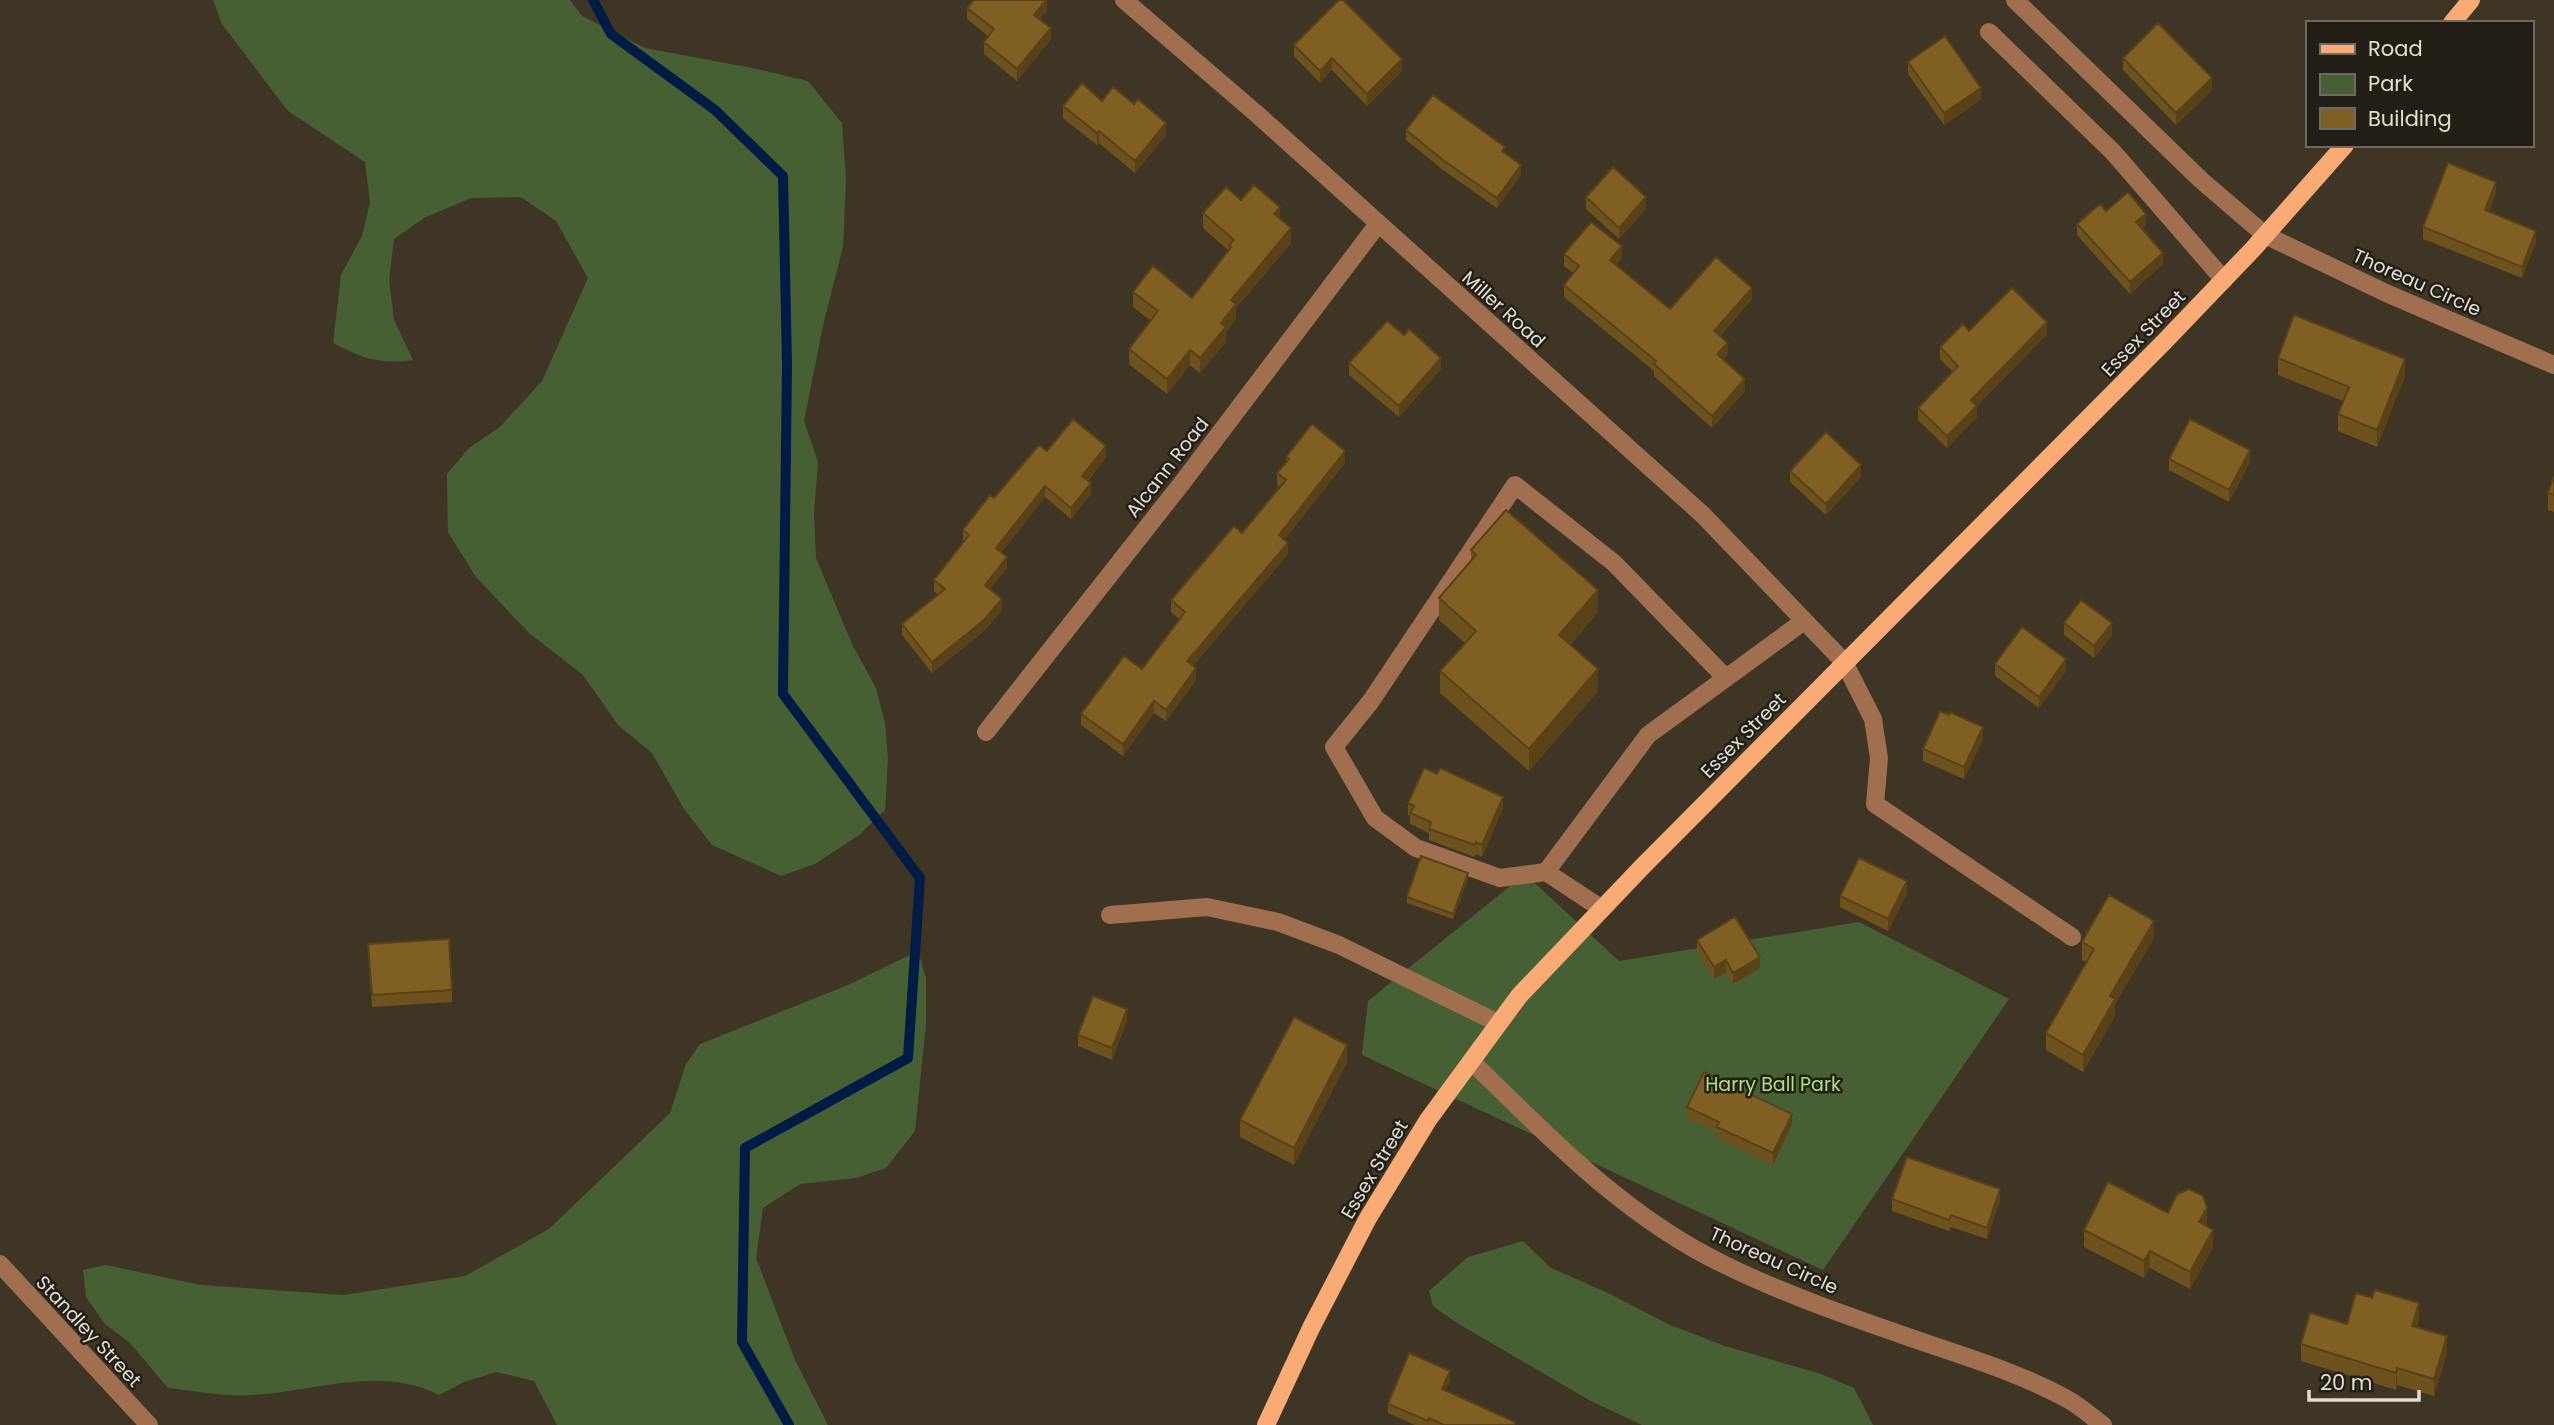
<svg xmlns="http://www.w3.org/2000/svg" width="2554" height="1425" font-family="Poppins,sans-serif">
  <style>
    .green { fill: #476033 }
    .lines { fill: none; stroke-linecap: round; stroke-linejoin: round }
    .stream { stroke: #001b44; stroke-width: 10 }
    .minor { stroke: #9f6f4f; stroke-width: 18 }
    .major { stroke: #f9ab75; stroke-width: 18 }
    .wall { fill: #6e521e }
    .shaded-wall { fill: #5a4218 }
    .building { fill: #805f23; stroke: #5a4218; stroke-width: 2 }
    .labels { text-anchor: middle; stroke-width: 5; stroke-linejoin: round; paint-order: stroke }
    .street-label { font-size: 19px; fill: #e2dcd2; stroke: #221e16 }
    .park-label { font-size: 19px; fill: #abe17f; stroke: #221e16 }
  </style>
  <rect width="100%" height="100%" fill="#3f3525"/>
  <path class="green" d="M 213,0 L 570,0 L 582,16 L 645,48 L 752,68 L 808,81 L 842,123 L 846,180 L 843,247 L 824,321 L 804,421 L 818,462 L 814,512 L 816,558 L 852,644 L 876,688 L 885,723 L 888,758 L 885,810 L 859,835 L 815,864 L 781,876 L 712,845 L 684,809 L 652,753 L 618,725 L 583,675 L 529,633 L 476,577 L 448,532 L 447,474 L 469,448 L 500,427 L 542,381 L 588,278 L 556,221 L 521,197 L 471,198 L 424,218 L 394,239 L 389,280 L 394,320 L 413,360 C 380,365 362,358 333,343 L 341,275 L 362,236 L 370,202 L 365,162 L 288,111 L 222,24 Z
    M 1525,874 L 1619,961 L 1859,922 L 2009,999 L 1823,1270 L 1362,1055 L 1368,1001 Z
    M 918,951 L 926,978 L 926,1023 L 915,1131 L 886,1168 L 856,1178 L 800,1184 L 763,1208 L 756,1258 L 795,1360 L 828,1425 L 557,1425 L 534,1381 L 496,1372 L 464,1382 L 439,1395 C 381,1365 316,1391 254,1395 C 226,1397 196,1391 168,1388 L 130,1343 L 105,1324 L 86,1297 L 83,1270 L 106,1265 L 201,1285 L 344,1295 L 465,1276 L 549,1229 L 670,1113 L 686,1064 L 700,1044 L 848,985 Z
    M 1523,1241 L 1551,1268 L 1606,1292 L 1670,1325 L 1725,1346 L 1821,1374 L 1854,1388 L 1873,1425 L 1642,1425 L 1589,1400 L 1457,1323 L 1433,1306 L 1429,1291 L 1468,1257 Z"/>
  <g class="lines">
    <path class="stream" d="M 593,0 L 611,34 L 715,110 L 783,176 L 787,364 L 783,694 L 920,878 L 908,1058 L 745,1148 L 742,1342 L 789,1425"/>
    <path class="minor" d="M 1124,0 L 1258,115 L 1703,515 L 1844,662 L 1873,719 L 1879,758 L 1875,804 L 2072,937
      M 2015,0 L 2201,180 L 2265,235 L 2386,293 L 2554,365
      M 1989,32 L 2113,152 L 2224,280
      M 986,732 L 1182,483 L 1378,224
      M 1546,872 L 1500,878 L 1416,848 L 1375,818 L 1334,747 L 1371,701 L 1515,485 L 1614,563 L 1726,678
      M 1602,909 L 1546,872 L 1648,735 L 1804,621
      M 1110,915 L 1207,907 L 1278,922 L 1339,945 L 1498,1023
      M 1471,1061 C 1549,1137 1625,1217 1725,1265 C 1780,1292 1839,1313 1897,1333 C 1955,1354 2015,1370 2069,1400 C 2081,1407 2092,1417 2103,1425
      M 0,1264 L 149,1425"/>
    <path class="major" d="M 2452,23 L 2471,0
      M 1266,1425 L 1311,1328 L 1368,1218 L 1428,1120 L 1519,996 L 1642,867 L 2164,342 L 2253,249 L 2345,145"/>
  </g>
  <path class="wall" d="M 967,8 L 1047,11 L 1040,19 L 1051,39 L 1017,81 L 984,54 L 984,42 L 988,36 L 967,19 Z
    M 1294,45 L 1402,71 L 1367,106 L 1332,70 L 1320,83 L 1294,56 Z
    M 2123,58 L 2212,90 L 2176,125 L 2123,70 Z
    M 1908,62 L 1981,99 L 1944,125 L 1908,74 Z
    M 1063,106 L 1166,135 L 1135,173 L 1099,143 L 1097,145 L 1063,118 Z
    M 1406,130 L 1505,154 L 1521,175 L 1497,208 L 1443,170 L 1406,140 Z
    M 2496,194 L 2489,212 L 2536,242 L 2522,278 L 2423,239 L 2423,227 Z
    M 1586,197 L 1646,209 L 1619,239 L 1586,209 Z
    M 1241,200 L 1280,219 L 1291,243 L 1236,308 L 1236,319 L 1226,332 L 1226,342 L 1200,373 L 1190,365 L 1167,394 L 1129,364 L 1129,349 L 1151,321 L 1133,307 L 1133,292 L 1192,298 L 1228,250 L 1203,228 L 1203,213 Z
    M 2106,211 L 2146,225 L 2142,229 L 2163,264 L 2130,294 L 2077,235 L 2077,224 Z
    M 1564,254 L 1622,258 L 1616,265 L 1670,309 L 1752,299 L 1720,336 L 1728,354 L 1723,359 L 1745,391 L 1712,428 L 1654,376 L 1654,371 L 1564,297 L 1564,285 L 1573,273 L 1564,266 Z
    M 1969,331 L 2047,334 L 1977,406 L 1977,417 L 1947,448 L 1918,420 L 1918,408 L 1953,372 L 1940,359 L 1940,347 Z
    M 1404,335 L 1441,369 L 1399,417 L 1349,375 L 1349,363 Z
    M 2278,358 L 2405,376 L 2377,447 L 2338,431 L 2338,414 L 2343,401 L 2278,375 Z
    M 1047,451 L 1106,457 L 1088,481 L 1091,494 L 1071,519 L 1045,497 L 1001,553 L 1007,568 L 990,589 L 1002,610 L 984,631 L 932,673 L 902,635 L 902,624 L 938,595 L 934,591 L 934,580 L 963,542 L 963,530 L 994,498 Z
    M 1286,457 L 1345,463 L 1284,540 L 1288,554 L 1193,666 L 1196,680 L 1166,721 L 1154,713 L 1123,756 L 1081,725 L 1081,714 L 1142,669 L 1179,619 L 1171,612 L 1171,600 L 1242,533 L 1280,487 L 1277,485 L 1277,473 L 1286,463 Z
    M 2169,459 L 2250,462 L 2229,502 L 2169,470 Z
    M 1790,471 L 1861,477 L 1826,515 L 1790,482 Z
    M 2554,476 L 2554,512 L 2548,510 L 2548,493 Z
    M 1471,550 L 1598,612 L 1570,645 L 1598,691 L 1529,771 L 1440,693 L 1440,671 L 1465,643 L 1439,620 L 1439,598 L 1471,561 Z
    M 2064,623 L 2112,635 L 2094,658 L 2064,635 Z
    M 1995,664 L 2066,671 L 2039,708 L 1995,676 Z
    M 1983,739 L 1964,779 L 1923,761 L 1923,749 Z
    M 1408,803 L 1503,808 L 1482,857 L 1476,854 L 1475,857 L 1429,840 L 1429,833 L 1410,824 L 1410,816 L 1408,815 Z
    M 1468,879 L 1453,919 L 1407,903 L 1407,897 Z
    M 1907,893 L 1888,931 L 1840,907 L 1840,896 Z
    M 2154,938 L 2115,1004 L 2115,1016 L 2083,1072 L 2046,1050 L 2046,1033 L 2086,962 L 2082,960 L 2082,942 Z
    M 1697,940 L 1760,968 L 1733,984 L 1726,972 L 1714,979 L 1697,951 Z
    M 368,944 L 452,990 L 452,1002 L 372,1007 Z
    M 1127,1021 L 1112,1060 L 1078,1046 L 1078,1035 Z
    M 1347,1062 L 1294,1165 L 1240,1137 L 1240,1120 Z
    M 1687,1107 L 1792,1125 L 1773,1165 L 1717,1138 L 1717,1132 L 1687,1118 Z
    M 1892,1199 L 2000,1201 L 1987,1239 L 1951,1227 L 1949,1231 L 1892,1211 Z
    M 2168,1213 L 2207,1225 L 2213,1247 L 2190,1289 L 2150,1268 L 2144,1278 L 2084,1247 L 2084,1230 Z
    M 2419,1320 L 2417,1327 L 2447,1353 L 2434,1396 L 2397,1385 L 2396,1390 L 2301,1361 L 2301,1344 Z
    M 1450,1381 L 1445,1390 L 1515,1425 L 1415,1425 L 1388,1413 L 1388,1404 Z"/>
  <path class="shaded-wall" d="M 1047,0 L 1047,11 L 1034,26 L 1034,15 Z
    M 1051,28 L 1051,39 L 1017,81 L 1017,69 Z
    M 1332,58 L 1332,70 L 1320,83 L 1320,71 Z
    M 1402,59 L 1402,71 L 1367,106 L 1367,94 Z
    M 2212,78 L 2212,90 L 2176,125 L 2176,113 Z
    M 1981,88 L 1981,99 L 1944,125 L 1944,113 Z
    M 1166,123 L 1166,135 L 1135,173 L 1135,161 Z
    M 1099,131 L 1099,143 L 1097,145 L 1097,133 Z
    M 1521,165 L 1521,175 L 1497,208 L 1497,198 Z
    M 2496,182 L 2496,194 L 2485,222 L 2485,210 Z
    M 1646,197 L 1646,209 L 1619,239 L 1619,228 Z
    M 1280,207 L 1280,222 L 1274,214 Z
    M 2146,214 L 2146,225 L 2136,234 L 2136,222 Z
    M 1291,228 L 1291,243 L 1236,308 L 1236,319 L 1226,332 L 1226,342 L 1200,373 L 1200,358 L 1221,323 L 1231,300 Z
    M 2536,231 L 2536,242 L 2522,278 L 2522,267 Z
    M 1622,246 L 1622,258 L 1610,271 L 1610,260 Z
    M 2163,253 L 2163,264 L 2130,294 L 2130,282 Z
    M 1752,288 L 1752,299 L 1714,342 L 1714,331 Z
    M 2047,322 L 2047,334 L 1977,406 L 1977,417 L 1947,448 L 1947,436 L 1971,400 Z
    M 1728,343 L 1728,354 L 1717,365 L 1717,354 Z
    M 1190,350 L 1190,365 L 1167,394 L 1167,379 Z
    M 1441,358 L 1441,369 L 1399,417 L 1399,406 Z
    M 2405,359 L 2405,376 L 2377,447 L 2377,430 Z
    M 1745,379 L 1745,391 L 1712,428 L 1712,416 Z
    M 1106,446 L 1106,457 L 1082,487 L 1082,476 Z
    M 2250,450 L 2250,462 L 2229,502 L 2229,490 Z
    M 1345,451 L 1345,463 L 1279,547 L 1279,535 Z
    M 1861,465 L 1861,477 L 1826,515 L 1826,504 Z
    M 1091,483 L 1091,494 L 1071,519 L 1071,508 Z
    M 1045,486 L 1045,497 L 996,559 L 996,548 Z
    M 1288,543 L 1288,554 L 1187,673 L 1187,661 Z
    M 1007,557 L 1007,568 L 985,596 L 985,585 Z
    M 1598,590 L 1598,612 L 1559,657 L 1559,635 Z
    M 1002,599 L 1002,610 L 984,631 L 932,673 L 932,662 Z
    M 2112,623 L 2112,635 L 2094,658 L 2094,646 Z
    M 2066,659 L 2066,671 L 2039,708 L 2039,697 Z
    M 1196,668 L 1196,680 L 1166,721 L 1166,710 Z
    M 1598,669 L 1598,691 L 1529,771 L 1529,749 Z
    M 1154,701 L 1154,713 L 1123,756 L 1123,744 Z
    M 1983,727 L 1983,739 L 1964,779 L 1964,767 Z
    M 1503,797 L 1503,808 L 1482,857 L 1482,845 Z
    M 1468,873 L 1468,879 L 1453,919 L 1453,914 Z
    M 1907,881 L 1907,893 L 1888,931 L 1888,919 Z
    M 2154,921 L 2154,938 L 2115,1004 L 2115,1016 L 2083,1072 L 2083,1055 L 2110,996 Z
    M 1760,957 L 1760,968 L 1733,984 L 1733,973 Z
    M 1726,960 L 1726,972 L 1714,979 L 1714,967 Z
    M 1127,1009 L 1127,1021 L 1112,1060 L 1112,1048 Z
    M 1347,1045 L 1347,1062 L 1294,1165 L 1294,1148 Z
    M 1792,1114 L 1792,1125 L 1773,1165 L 1773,1153 Z
    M 2000,1189 L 2000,1201 L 1987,1239 L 1987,1228 Z
    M 2207,1208 L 2207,1225 L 2199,1239 L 2199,1222 Z
    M 2213,1230 L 2213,1247 L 2190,1289 L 2190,1272 Z
    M 2150,1251 L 2150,1268 L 2144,1278 L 2144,1261 Z
    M 2419,1303 L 2419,1320 L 2412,1343 L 2412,1326 Z
    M 2447,1336 L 2447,1353 L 2434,1396 L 2434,1379 Z
    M 2397,1368 L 2397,1385 L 2396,1390 L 2396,1373 Z
    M 1450,1371 L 1450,1381 L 1442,1398 L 1442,1389 Z"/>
  <path class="building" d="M 974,0 L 1046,0 L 1034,15 L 1051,28 L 1017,69 L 984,42 L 994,29 L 967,8 Z
    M 1339,0 L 1343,0 L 1402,59 L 1367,94 L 1332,58 L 1320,71 L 1294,45 Z
    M 2158,23 L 2212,78 L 2176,113 L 2123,58 Z
    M 1945,36 L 1981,88 L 1944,113 L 1908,62 Z
    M 1082,83 L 1102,101 L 1113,87 L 1134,104 L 1138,99 L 1166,123 L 1135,161 L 1099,131 L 1097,133 L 1063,106 Z
    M 1433,95 L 1505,147 L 1502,151 L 1521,165 L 1497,198 L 1443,160 L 1406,130 Z
    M 2448,163 L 2496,182 L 2485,210 L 2536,231 L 2522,267 L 2423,227 Z
    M 1613,167 L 1646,197 L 1619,228 L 1586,197 Z
    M 1254,185 L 1280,207 L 1274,214 L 1291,228 L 1231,300 L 1236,304 L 1221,323 L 1226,327 L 1200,358 L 1190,350 L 1167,379 L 1129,349 L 1158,311 L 1133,292 L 1153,266 L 1192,298 L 1231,247 L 1229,245 L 1234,240 L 1203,213 L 1226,187 L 1241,200 Z
    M 2128,192 L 2146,214 L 2136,222 L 2163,253 L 2130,282 L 2077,224 L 2100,204 L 2106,211 Z
    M 1591,222 L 1622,246 L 1610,260 L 1670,309 L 1716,257 L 1752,288 L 1714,331 L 1728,343 L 1717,354 L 1745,379 L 1712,416 L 1654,364 L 1656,361 L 1564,285 L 1579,266 L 1564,254 Z
    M 2012,288 L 2047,322 L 1971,400 L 1977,406 L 1947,436 L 1918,408 L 1958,366 L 1940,347 L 1963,324 L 1969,331 Z
    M 2294,315 L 2405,359 L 2377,430 L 2338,414 L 2349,387 L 2278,358 Z
    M 1387,321 L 1404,335 L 1409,329 L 1441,358 L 1399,406 L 1349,363 Z
    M 1073,419 L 1106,446 L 1082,476 L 1091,483 L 1071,508 L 1045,486 L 996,548 L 1007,557 L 985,585 L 1002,599 L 984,620 L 932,662 L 902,624 L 945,589 L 934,580 L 969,535 L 963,530 L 990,495 L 994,498 L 1039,445 L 1047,451 Z
    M 2190,419 L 2250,450 L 2229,490 L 2169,459 Z
    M 1312,424 L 1345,451 L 1279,535 L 1288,543 L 1187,661 L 1196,668 L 1166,710 L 1154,701 L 1123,744 L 1081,714 L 1124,656 L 1142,669 L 1185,612 L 1171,600 L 1234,526 L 1242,533 L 1286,480 L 1277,473 L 1289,459 L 1286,457 Z
    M 1826,432 L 1861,465 L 1826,504 L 1790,471 Z
    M 2554,476 L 2554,495 L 2548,493 Z
    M 1506,510 L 1598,590 L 1559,635 L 1598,669 L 1529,749 L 1440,671 L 1476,631 L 1439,598 L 1476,555 L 1471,550 Z
    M 2081,600 L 2112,623 L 2094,646 L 2064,623 Z
    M 2022,627 L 2066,659 L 2039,697 L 1995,664 Z
    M 1940,711 L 1949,715 L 1950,712 L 1983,727 L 1964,767 L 1923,749 Z
    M 1424,768 L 1437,774 L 1440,768 L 1503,797 L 1482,845 L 1476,842 L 1475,845 L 1429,829 L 1431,822 L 1410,813 L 1414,806 L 1408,803 Z
    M 1421,856 L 1468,873 L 1453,914 L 1407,897 Z
    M 1859,858 L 1907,881 L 1888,919 L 1840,896 Z
    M 2109,895 L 2154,921 L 2110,996 L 2115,999 L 2083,1055 L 2046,1033 L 2094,949 L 2082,942 Z
    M 1735,917 L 1760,957 L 1733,973 L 1726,960 L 1714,967 L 1697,940 Z
    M 449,939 L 452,990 L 372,995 L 368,944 Z
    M 1093,996 L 1127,1009 L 1112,1048 L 1078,1035 Z
    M 1294,1017 L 1347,1045 L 1294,1148 L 1240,1120 Z
    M 1704,1072 L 1792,1114 L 1773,1153 L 1717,1127 L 1719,1122 L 1687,1107 Z
    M 1907,1157 L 2000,1189 L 1987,1228 L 1951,1215 L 1949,1220 L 1892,1199 Z
    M 2108,1182 L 2168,1213 L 2177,1194 L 2189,1189 L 2203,1196 L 2207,1208 L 2199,1222 L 2213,1230 L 2190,1272 L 2150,1251 L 2144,1261 L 2084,1230 Z
    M 2375,1290 L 2419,1303 L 2412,1326 L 2447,1336 L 2434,1379 L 2397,1368 L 2396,1373 L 2301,1344 L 2310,1313 L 2347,1324 L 2356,1293 L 2372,1298 Z
    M 1409,1353 L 1450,1371 L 1442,1389 L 1515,1422 L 1514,1425 L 1444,1425 L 1429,1418 L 1428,1421 L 1388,1404 Z"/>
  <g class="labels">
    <g class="street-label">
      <text transform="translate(2417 282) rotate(24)" y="7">Thoreau Circle</text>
      <text transform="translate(1504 309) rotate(42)" y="7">Miller Road</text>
      <text transform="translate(2143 333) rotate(-46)" y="7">Essex Street</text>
      <text transform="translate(1167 467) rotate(-52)" y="7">Alcann Road</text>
      <text transform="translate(1743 735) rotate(-45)" y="7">Essex Street</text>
      <text transform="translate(1374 1169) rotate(-59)" y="7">Essex Street</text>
      <text transform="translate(1774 1260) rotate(24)" y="7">Thoreau Circle</text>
      <text transform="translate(89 1331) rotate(47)" y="7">Standley Street</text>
    </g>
    <g class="park-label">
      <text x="1773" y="1091">Harry Ball Park</text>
    </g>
  </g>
  <rect x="2306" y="21" width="228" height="126" fill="#221e16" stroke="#6f6a61" stroke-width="2"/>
  <rect x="2320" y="44" width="35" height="10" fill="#f9ab75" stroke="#6f6a61" stroke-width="2"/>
  <text x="2368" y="56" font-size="21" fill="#e2dcd2">Road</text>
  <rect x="2320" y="74" width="35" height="21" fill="#476033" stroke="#6f6a61" stroke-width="2"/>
  <text x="2368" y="91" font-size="21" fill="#e2dcd2">Park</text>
  <rect x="2320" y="108" width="35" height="21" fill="#805f23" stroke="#6f6a61" stroke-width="2"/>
  <text x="2368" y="126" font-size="21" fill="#e2dcd2">Building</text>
  <path d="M2309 1390v10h110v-10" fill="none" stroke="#e2dcd2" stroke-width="3.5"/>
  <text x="2320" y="1390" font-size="21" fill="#e2dcd2" stroke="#221e16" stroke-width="5" paint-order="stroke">20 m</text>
</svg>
